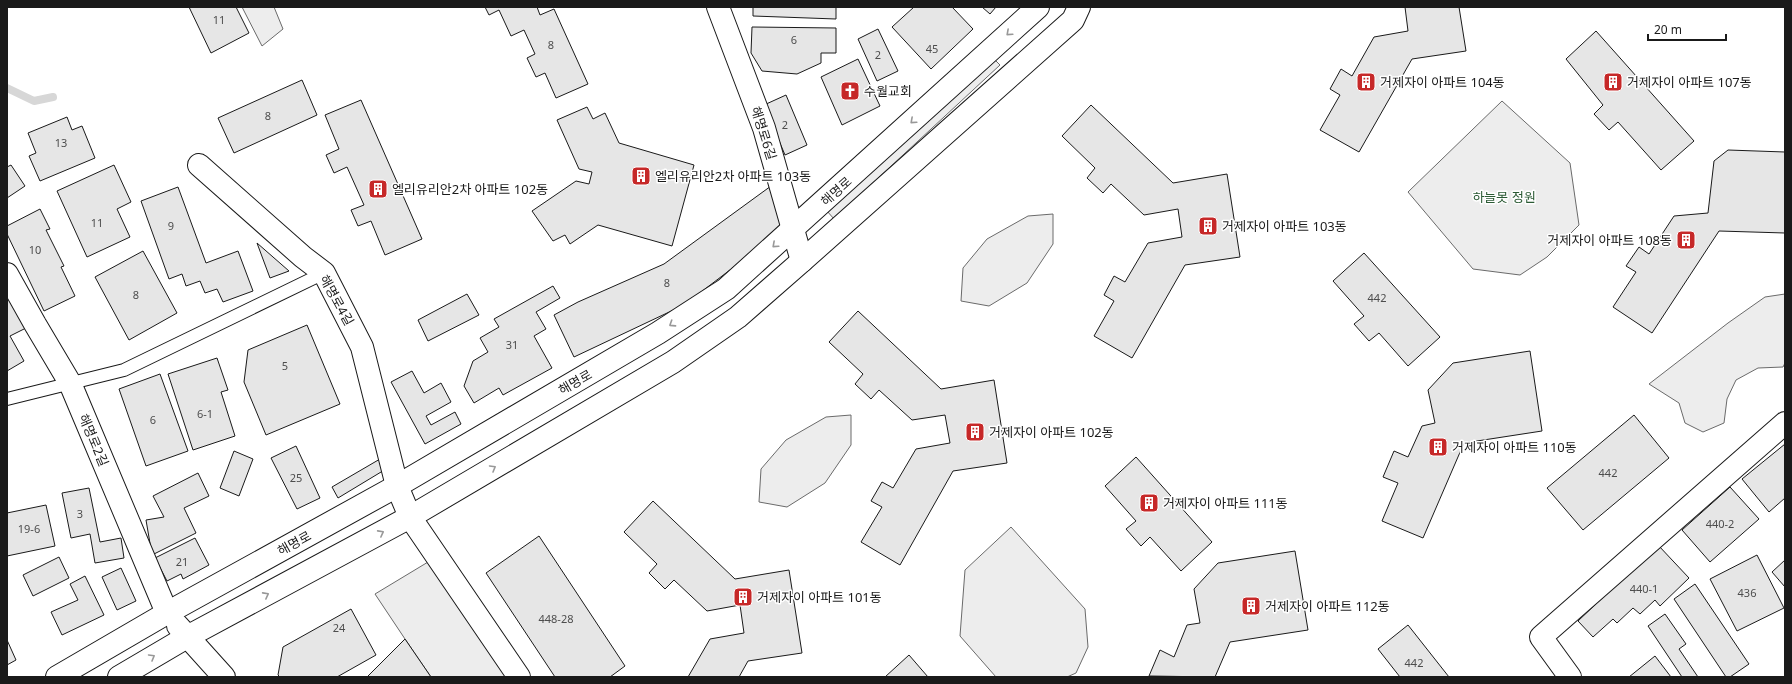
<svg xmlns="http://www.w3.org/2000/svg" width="1792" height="684" font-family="'Noto Sans','Noto Sans KR',sans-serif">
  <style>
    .built { fill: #ededed; stroke: #6a6a6a }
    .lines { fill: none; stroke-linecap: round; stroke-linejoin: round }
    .stream { stroke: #d7d7d7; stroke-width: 8 }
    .building { fill: #e6e6e6; stroke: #1a1a1a }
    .lane-casing { stroke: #1a1a1a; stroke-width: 14 }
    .street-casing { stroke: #1a1a1a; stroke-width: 24 }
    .secondary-casing { stroke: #1a1a1a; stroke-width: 24 }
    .lane { stroke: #fff; stroke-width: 12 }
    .street { stroke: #fff; stroke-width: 22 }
    .secondary { stroke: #fff; stroke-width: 22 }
    .oneway { stroke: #989898 }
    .labels { text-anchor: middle; stroke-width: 3; stroke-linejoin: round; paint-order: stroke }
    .number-label { font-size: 11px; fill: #4d4d4d }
    .poi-label { font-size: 13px; fill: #1a1a1a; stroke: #fff; text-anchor: start }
    .street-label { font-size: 13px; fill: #1a1a1a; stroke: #fff }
    .park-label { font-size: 13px; fill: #2b5a34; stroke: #fff }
  </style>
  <rect width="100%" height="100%" fill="#fff"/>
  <path class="built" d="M 242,7 L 274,7 L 283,29 L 262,46 Z
    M 993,58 L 1000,65 L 834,219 L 827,211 Z
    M 1502,101 L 1570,163 L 1579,225 L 1547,257 L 1520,275 L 1473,269 L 1408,192 Z
    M 1053,214 L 1053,244 L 1027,283 L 989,306 L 961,301 L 963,268 L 987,239 L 1028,216 Z
    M 1785,294 L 1785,363 L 1783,367 L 1758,368 L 1736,380 L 1727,399 L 1724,423 L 1703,432 L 1685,423 L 1679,403 L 1649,384 L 1728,323 L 1765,297 Z
    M 851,415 L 851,445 L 825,483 L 787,507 L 759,502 L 761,469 L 786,440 L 826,417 Z
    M 1011,527 L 1085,609 L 1088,647 L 1076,673 L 1067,677 L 996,677 L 960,636 L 965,570 Z
    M 438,556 L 519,677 L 431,677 L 405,639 L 375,594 Z"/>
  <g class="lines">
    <path class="stream" d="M 7,88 L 34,101 L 53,97"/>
  </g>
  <path class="building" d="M 189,7 L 236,7 L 249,33 L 211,53 Z
    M 485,7 L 537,7 L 540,15 L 554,9 L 588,84 L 556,98 L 545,73 L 536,77 L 527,58 L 535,54 L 524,30 L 511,36 L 499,10 L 489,15 Z
    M 753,7 L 836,7 L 836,19 L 753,16 Z
    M 914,7 L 952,7 L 973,29 L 931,69 L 892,27 Z
    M 982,7 L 996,7 L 990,14 Z
    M 1405,7 L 1459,7 L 1466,51 L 1412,59 L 1359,152 L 1320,130 L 1340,95 L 1330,89 L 1341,69 L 1352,76 L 1374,37 L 1408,31 Z
    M 752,27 L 836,28 L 836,53 L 821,53 L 821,63 L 797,74 L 762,71 L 751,53 Z
    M 878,29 L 898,71 L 877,81 L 858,39 Z
    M 1596,31 L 1694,141 L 1661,170 L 1618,122 L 1609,130 L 1594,114 L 1603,105 L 1566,59 Z
    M 858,59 L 880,106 L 842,125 L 821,77 Z
    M 302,80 L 317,115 L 234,153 L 218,118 Z
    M 786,95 L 807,145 L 785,155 L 764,105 Z
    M 361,100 L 422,239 L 385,255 L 371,221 L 358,226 L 351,210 L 364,205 L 347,167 L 334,173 L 326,155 L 339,149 L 325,115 Z
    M 1091,105 L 1173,183 L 1227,174 L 1240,257 L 1185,265 L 1132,358 L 1094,336 L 1114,301 L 1104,295 L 1114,276 L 1125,282 L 1148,243 L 1182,237 L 1178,209 L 1144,215 L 1111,184 L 1103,193 L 1087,178 L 1095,168 L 1062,136 Z
    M 587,107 L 593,119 L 605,113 L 619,143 L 694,165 L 672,246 L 598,225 L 570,244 L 565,235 L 553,241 L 532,211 L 576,181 L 589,184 L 592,172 L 579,169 L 557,120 Z
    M 67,117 L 72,130 L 82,126 L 95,158 L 40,181 L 29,156 L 36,153 L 28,133 Z
    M 1728,150 L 1785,152 L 1785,233 L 1719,231 L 1652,333 L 1613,307 L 1636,272 L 1626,266 L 1639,247 L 1649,254 L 1674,216 L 1708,213 L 1714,161 Z
    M 11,165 L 25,186 L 7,198 L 7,167 Z
    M 114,165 L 131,202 L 117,209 L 130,237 L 87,257 L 57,191 Z
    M 771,186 L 789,225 L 684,305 L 574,357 L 554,315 L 578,302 L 664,264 Z
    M 178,187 L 206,263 L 238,251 L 253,291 L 223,302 L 217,289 L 205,293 L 200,281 L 186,286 L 182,274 L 169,279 L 141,201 Z
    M 40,209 L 50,229 L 46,230 L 64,266 L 61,267 L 75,296 L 44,311 L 7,234 L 7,226 Z
    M 257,243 L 289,271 L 270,278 Z
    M 143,251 L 177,313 L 129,340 L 95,277 Z
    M 1364,253 L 1440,337 L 1408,366 L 1379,333 L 1369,341 L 1354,324 L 1364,316 L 1333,281 Z
    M 553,286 L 560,298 L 536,312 L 546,329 L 534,336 L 552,368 L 503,395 L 499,388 L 474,403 L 464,386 L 473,361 L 488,352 L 480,338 L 499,327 L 494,319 Z
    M 7,294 L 26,328 L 10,336 L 24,361 L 7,371 Z
    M 467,294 L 479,315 L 428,341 L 418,320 Z
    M 858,311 L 941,389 L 994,380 L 1007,463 L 953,471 L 900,565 L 861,542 L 882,507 L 871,501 L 882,482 L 893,488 L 916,449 L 950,443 L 945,415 L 912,420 L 879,390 L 871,399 L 855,384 L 863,374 L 829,342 Z
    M 307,325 L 340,404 L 266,435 L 244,382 L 248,350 Z
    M 1530,351 L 1542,431 L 1464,443 L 1423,538 L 1382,521 L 1398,483 L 1383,477 L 1394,451 L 1408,457 L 1422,426 L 1435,423 L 1428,390 L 1453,363 Z
    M 217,358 L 228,390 L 221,392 L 235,436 L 193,450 L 168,374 Z
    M 412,371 L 424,393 L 441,383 L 451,402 L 426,416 L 431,425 L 455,412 L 461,424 L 425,444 L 391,382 Z
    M 160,374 L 188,451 L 146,466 L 119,389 Z
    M 1634,415 L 1669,458 L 1583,530 L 1547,488 Z
    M 1785,444 L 1785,498 L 1769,512 L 1742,479 Z
    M 296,446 L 320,498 L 297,509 L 271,458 Z
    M 234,451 L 253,459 L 239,496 L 220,488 Z
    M 1136,457 L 1212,542 L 1181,571 L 1150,537 L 1141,546 L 1126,529 L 1136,521 L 1105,486 Z
    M 380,459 L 386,469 L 338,498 L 332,487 Z
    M 198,473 L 209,496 L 184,508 L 196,533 L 152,555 L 146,520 L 164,517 L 153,496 Z
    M 1730,487 L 1759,519 L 1710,562 L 1682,530 Z
    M 89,488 L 100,542 L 121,538 L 124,558 L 95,563 L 90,534 L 71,538 L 62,493 Z
    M 653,501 L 735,579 L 789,570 L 802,653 L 748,661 L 739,677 L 688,677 L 710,639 L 744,633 L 740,605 L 707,611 L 674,580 L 665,589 L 649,573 L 657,564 L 624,532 Z
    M 46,505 L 55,546 L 7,556 L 7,513 Z
    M 539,536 L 625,666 L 610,677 L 555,677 L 486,573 Z
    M 195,538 L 209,565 L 183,579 L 181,574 L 167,581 L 155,558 Z
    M 1658,545 L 1689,578 L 1660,606 L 1655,600 L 1640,614 L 1633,608 L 1617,623 L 1613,619 L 1593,637 L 1578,621 Z
    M 1295,551 L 1308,630 L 1230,642 L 1215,677 L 1149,676 L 1160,650 L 1174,657 L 1187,625 L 1200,623 L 1194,589 L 1218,563 Z
    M 1757,555 L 1784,608 L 1737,631 L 1710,579 Z
    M 59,557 L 69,578 L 33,596 L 23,575 Z
    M 1785,560 L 1785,587 L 1772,572 Z
    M 121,568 L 136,601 L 117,610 L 102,577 Z
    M 85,576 L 104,615 L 62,635 L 51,612 L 78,600 L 70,584 Z
    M 1695,584 L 1749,664 L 1730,677 L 1726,677 L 1674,599 Z
    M 351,609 L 376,655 L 337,677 L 280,677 L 278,675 L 283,647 Z
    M 1665,614 L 1686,644 L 1679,649 L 1698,677 L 1682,677 L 1648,626 Z
    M 1408,625 L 1449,677 L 1400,677 L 1378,649 Z
    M 405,639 L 431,677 L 367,677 Z
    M 7,640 L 16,660 L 7,665 Z
    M 909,655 L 928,677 L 885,677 Z
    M 1655,656 L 1671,677 L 1629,677 Z"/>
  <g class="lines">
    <g class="lane-casing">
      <path id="lane" d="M 7,399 L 124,370 L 324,273"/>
    </g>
    <g class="street-casing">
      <path id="street" d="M 718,7 L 764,128 L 802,261
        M 199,165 L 303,257 L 324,273 L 362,347 L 397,486 L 410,517 L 519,677
        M 7,274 L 35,324 L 70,383 L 167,613
        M 1570,677 L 1541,637 L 1785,423"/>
    </g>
    <g class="secondary-casing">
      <path id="secondary" d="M 178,626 L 224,677
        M 57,677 L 167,613 L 397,486 L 658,333 L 726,289 L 1038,7
        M 119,677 L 187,637 L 410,517 L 673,362 L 738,317 L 802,261 L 1073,20 L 1079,7"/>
    </g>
    <use href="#lane" class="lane"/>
    <use href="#street" class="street"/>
    <use href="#secondary" class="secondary"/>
  </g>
  <defs><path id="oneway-chevron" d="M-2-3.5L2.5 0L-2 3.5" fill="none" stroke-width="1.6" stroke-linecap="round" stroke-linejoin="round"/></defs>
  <g class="oneway">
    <use href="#oneway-chevron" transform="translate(1009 33) rotate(138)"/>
    <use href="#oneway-chevron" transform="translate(913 121) rotate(138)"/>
    <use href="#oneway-chevron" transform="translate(775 245) rotate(138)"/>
    <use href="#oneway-chevron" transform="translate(672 324) rotate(147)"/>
    <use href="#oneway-chevron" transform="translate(493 468) rotate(-30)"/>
    <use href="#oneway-chevron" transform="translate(381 533) rotate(-28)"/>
    <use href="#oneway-chevron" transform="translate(266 595) rotate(-28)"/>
    <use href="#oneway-chevron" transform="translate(152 657) rotate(-30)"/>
  </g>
  <defs>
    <g id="building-square" transform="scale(1)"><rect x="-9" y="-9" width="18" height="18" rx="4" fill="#c62828" stroke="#fff"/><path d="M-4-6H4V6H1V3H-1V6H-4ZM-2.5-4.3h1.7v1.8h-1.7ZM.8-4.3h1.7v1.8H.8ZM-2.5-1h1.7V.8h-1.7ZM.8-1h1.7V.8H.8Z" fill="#fff"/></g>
    <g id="church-square" transform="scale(1)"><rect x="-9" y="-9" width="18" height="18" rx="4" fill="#c62828" stroke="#fff"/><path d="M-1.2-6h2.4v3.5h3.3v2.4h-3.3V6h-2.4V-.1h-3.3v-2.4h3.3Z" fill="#fff"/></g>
  </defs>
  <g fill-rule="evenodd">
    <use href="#building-square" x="1366" y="82"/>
    <use href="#building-square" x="1613" y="82"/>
    <use href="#church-square" x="850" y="91"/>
    <use href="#building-square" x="641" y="176"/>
    <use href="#building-square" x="378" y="189"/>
    <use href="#building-square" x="1208" y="226"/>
    <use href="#building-square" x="1686" y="240"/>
    <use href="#building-square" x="975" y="432"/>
    <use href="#building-square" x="1438" y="447"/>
    <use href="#building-square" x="1149" y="503"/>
    <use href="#building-square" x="743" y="597"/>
    <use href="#building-square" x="1251" y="606"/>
  </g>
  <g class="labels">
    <g class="number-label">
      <text x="219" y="24">11</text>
      <text x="794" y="44">6</text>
      <text x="551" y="49">8</text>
      <text x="932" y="53">45</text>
      <text x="878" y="59">2</text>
      <text x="268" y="120">8</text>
      <text x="785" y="129">2</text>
      <text x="61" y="147">13</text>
      <text x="97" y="227">11</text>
      <text x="171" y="230">9</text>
      <text x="35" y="254">10</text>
      <text x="667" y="287">8</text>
      <text x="136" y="299">8</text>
      <text x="1377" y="302">442</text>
      <text x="512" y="349">31</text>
      <text x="285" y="370">5</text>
      <text x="205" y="418">6-1</text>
      <text x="153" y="424">6</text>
      <text x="1608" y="477">442</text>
      <text x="296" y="482">25</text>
      <text x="80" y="518">3</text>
      <text x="1720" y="528">440-2</text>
      <text x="29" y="533">19-6</text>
      <text x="182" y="566">21</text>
      <text x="1644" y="593">440-1</text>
      <text x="1747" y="597">436</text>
      <text x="556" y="623">448-28</text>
      <text x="339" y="632">24</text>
      <text x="1414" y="667">442</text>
    </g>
    <g class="poi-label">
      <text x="1380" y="87">거제자이 아파트 104동</text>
      <text x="1627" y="87">거제자이 아파트 107동</text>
      <text x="864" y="96">수월교회</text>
      <text x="655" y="181">엘리유리안2차 아파트 103동</text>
      <text x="392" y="194">엘리유리안2차 아파트 102동</text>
      <text x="1222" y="231">거제자이 아파트 103동</text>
      <text x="1672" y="245" text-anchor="end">거제자이 아파트 108동</text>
      <text x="989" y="437">거제자이 아파트 102동</text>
      <text x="1452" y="452">거제자이 아파트 110동</text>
      <text x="1163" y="508">거제자이 아파트 111동</text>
      <text x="757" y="602">거제자이 아파트 101동</text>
      <text x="1265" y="611">거제자이 아파트 112동</text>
    </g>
    <g class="street-label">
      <text transform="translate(764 133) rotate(72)" y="5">해명로6길</text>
      <text transform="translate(836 191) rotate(-42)" y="5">해명로</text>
      <text transform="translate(337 300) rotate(61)" y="5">해명로4길</text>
      <text transform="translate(575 382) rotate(-30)" y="5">해명로</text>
      <text transform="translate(94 440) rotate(67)" y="5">해명로2길</text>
      <text transform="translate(294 543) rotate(-29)" y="5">해명로</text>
    </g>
    <g class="park-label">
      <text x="1504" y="202">하늘못 정원</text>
    </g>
  </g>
  <rect width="1792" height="684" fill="none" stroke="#1a1a1a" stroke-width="16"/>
  <path d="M1648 34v6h78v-6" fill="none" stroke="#1a1a1a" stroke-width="2"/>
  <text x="1654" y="34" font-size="12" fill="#1a1a1a" stroke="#ffffff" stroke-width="3" paint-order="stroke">20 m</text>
</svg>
